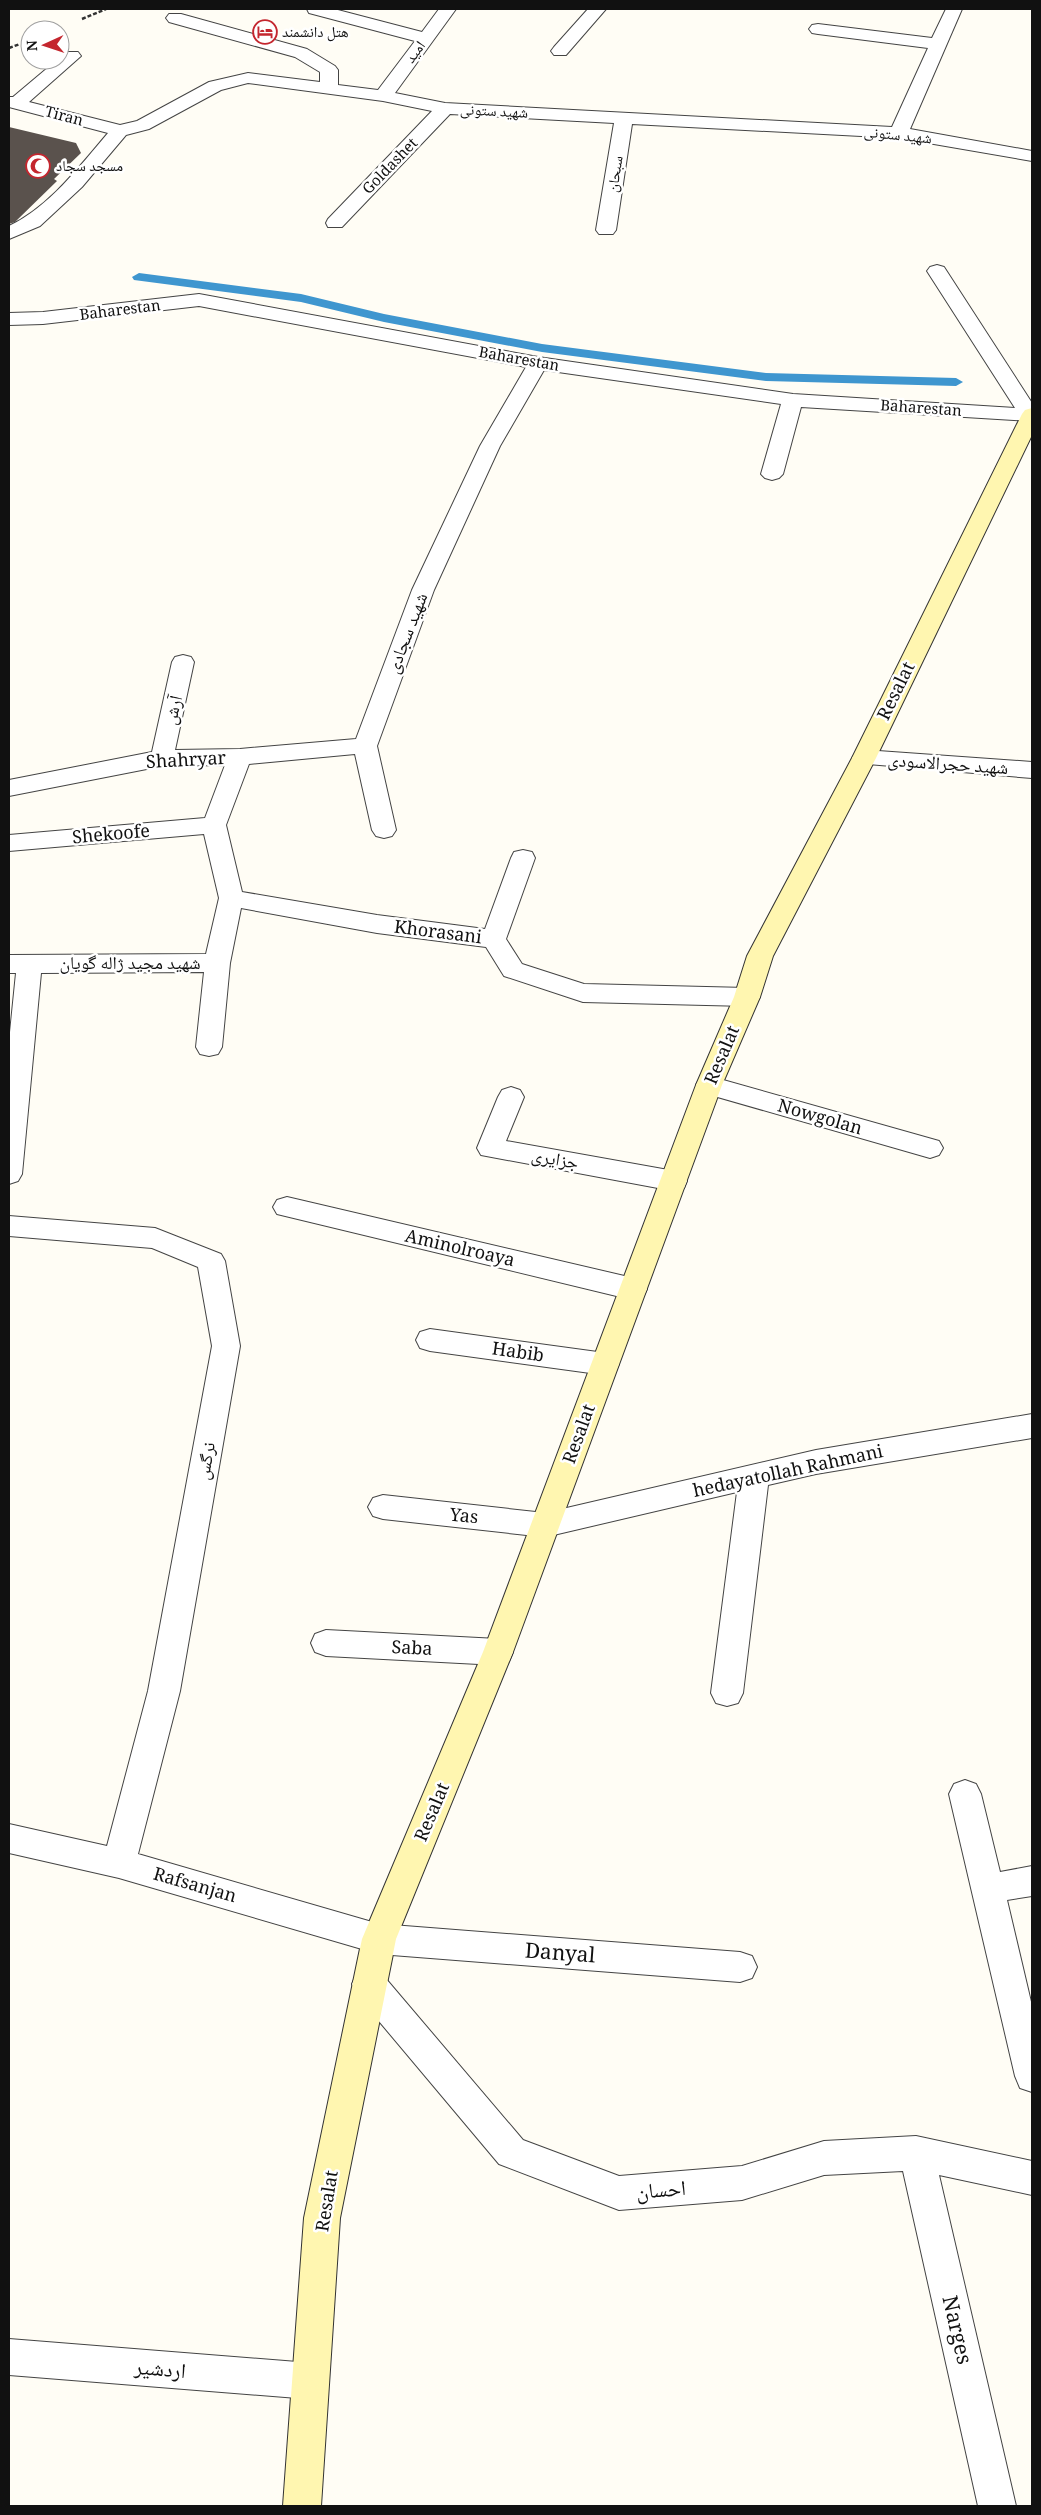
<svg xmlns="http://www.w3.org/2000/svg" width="1041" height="2515" font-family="Georgia,'Noto Naskh Arabic',serif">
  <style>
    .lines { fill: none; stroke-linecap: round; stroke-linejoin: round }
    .stream { fill: #3f96cf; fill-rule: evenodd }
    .building { fill: #5a524d }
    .street-casing { stroke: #444; stroke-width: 2 }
    .secondary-casing { stroke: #333; stroke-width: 2 }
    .path { stroke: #333; stroke-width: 2.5; stroke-dasharray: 4 2; stroke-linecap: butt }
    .street { fill: #fff; fill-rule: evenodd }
    .secondary { fill: #fff6b0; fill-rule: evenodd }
    .labels { text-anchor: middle; stroke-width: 5; stroke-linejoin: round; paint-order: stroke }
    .far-poi-label { font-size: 15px; fill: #111; stroke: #fff; text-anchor: start }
    .far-street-label { font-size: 15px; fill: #111; stroke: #fff }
    .street-label { font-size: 18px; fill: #111; stroke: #fff }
    .near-street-label { font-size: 21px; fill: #111; stroke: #fff }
  </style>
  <rect width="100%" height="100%" fill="#fffdf5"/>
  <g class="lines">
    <path class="stream" d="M 139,273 L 301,294 L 384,314 L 542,344 L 766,373 L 956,378 L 963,382 L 956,386 L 766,381 L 542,352 L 384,322 L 301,302 L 134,280 L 132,277 Z"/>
  </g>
  <path class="building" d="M 9,127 L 76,143 L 81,153 L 54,179 L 57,181 L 15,222 L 9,224 Z"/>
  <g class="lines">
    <g class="street-casing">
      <path id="street" d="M 307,9 L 334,9 L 422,32 L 439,9 L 456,9 L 395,93 L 445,103 L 892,127 L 928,48 L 818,34 L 812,33 L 809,29 L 812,25 L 818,24 L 932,38 L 946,9 L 962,9 L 910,129 L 1032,151 L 1032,161 L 899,138 L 632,124 L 616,230 L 613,234 L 599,234 L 596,230 L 614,123 L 450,114 L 342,227 L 328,227 L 326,223 L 328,219 L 432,111 L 383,101 L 248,83 L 221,90 L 149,129 L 126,135 L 82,187 L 40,226 L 9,239 L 9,226 C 49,207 79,167 108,133 L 9,107 L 9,97 L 13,97 L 57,60 L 60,60 L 66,52 L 78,52 L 81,56 L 29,102 L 120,125 L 137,121 L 209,82 L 248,73 L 320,82 L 320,72 L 295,57 L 169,22 L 166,18 L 169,14 L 181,14 L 307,49 L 335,66 L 338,70 L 338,85 L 378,90 L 415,41 L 309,13 Z
        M 588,9 L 606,9 L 566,55 L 554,55 L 551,51 L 554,47 Z
        M 937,265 L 944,267 L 1032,403 L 1032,421 L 801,407 L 783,474 L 779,478 L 772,480 L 765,478 L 761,474 L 781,404 L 544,370 L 500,446 L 434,590 L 377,746 L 396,830 L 392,836 L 384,838 L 376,836 L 372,830 L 355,754 L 249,764 L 226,825 L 242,892 L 377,915 L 485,929 L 511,858 L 514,852 L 523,850 L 532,852 L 535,858 L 506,939 L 522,964 L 584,984 L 747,988 L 756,991 L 760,997 L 756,1003 L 747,1006 L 583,1002 L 504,976 L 486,947 L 377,933 L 241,908 L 230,963 L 222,1047 L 218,1054 L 209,1056 L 200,1054 L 196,1047 L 204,972 L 41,973 L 22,1174 L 18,1181 L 9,1184 L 9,1042 L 16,973 L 9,973 L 9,955 L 206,954 L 219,898 L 204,834 L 9,851 L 9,835 L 205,818 L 225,765 L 162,766 L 9,796 L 9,780 L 152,752 L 172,662 L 175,657 L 183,655 L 191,657 L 194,662 L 175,750 L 240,749 L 356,739 L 412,590 L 480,446 L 526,367 L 199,306 L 43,324 L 9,325 L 9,313 L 43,312 L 199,294 L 538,357 L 793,394 L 1015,408 L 927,271 L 930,267 Z
        M 864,750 L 1032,762 L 1032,778 L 856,763 L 852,758 L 856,753 Z
        M 709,1076 L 939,1141 L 943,1148 L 939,1155 L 930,1158 L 700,1092 L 696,1085 L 700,1078 Z
        M 511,1087 L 520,1090 L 524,1097 L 506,1141 L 674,1171 L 684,1174 L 687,1181 L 684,1188 L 674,1191 L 481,1155 L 477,1148 L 498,1097 L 502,1090 Z
        M 287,1197 L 633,1278 L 643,1281 L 647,1289 L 643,1297 L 633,1300 L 277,1214 L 273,1207 L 277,1200 Z
        M 9,1216 L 155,1228 L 221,1254 L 225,1261 L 240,1346 L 180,1691 L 138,1854 L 379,1924 L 740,1952 L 752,1956 L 757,1967 L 752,1978 L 740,1982 L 379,1954 L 119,1878 L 9,1853 L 9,1824 L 107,1846 L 148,1691 L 212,1346 L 198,1267 L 152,1248 L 9,1236 Z
        M 430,1329 L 605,1353 L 615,1356 L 619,1364 L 615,1372 L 605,1375 L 430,1351 L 420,1348 L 416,1340 L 420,1332 Z
        M 1032,1414 L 1032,1438 L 816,1474 L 768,1485 L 743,1693 L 738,1703 L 727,1706 L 716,1703 L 711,1693 L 737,1492 L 545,1537 L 383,1519 L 373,1516 L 368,1507 L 373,1498 L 383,1495 L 545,1513 L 816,1450 Z
        M 326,1630 L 498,1639 L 509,1643 L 513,1652 L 509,1661 L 498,1665 L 326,1656 L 315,1652 L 311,1643 L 315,1634 Z
        M 965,1780 L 976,1784 L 981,1794 L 1000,1872 L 1032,1866 L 1032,1896 L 1007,1900 L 1032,2006 L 1032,2092 L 1020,2088 L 1015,2076 L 949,1794 L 954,1784 Z
        M 369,1968 L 381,1973 L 523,2140 L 619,2176 L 742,2166 L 824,2141 L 916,2136 L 1032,2161 L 1032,2195 L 939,2175 L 1016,2506 L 978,2506 L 903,2171 L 824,2175 L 742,2200 L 619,2210 L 499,2164 L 357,1995 L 352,1984 L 357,1973 Z
        M 9,2339 L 310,2363 L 323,2368 L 328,2381 L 323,2394 L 310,2399 L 9,2375 Z"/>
    </g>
    <g class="secondary-casing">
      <path id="secondary" d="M 1032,408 L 1032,435 L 876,758 L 773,956 L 760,997 L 722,1085 L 513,1652 L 396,1939 L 340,2218 L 321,2506 L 283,2506 L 304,2218 L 362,1939 L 483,1652 L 696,1085 L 734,997 L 747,956 L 852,758 L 1022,414 L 1025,410 Z"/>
    </g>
    <path class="path" d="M 82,19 L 106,9
      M 9,48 L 20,44"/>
    <use href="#street" class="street"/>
    <use href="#secondary" class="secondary"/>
  </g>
  <defs>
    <g id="hotel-ring" transform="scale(1.25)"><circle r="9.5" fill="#fff" stroke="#c4262e" stroke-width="1.5"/><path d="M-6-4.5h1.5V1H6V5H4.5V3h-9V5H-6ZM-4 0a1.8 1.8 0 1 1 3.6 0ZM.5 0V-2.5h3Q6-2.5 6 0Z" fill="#c4262e"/></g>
    <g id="mosque-ring" transform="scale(1.25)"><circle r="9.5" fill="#fff" stroke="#c4262e" stroke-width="1.5"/><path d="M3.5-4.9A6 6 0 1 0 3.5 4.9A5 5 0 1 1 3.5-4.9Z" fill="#c4262e"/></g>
  </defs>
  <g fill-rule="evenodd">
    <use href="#hotel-ring" x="265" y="32"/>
    <use href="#mosque-ring" x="38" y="166"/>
  </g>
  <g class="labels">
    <g class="far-poi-label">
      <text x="282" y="37">هتل دانشمند</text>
      <text x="56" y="171">مسجد سجاد</text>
    </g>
    <g class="far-street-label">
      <text transform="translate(415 52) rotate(-54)" y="5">امید</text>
      <text transform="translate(494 111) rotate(3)" y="5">شهید ستونی</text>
      <text transform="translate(64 116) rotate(15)" y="5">Tiran</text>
      <text transform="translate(898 135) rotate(6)" y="5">شهید ستونی</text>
      <text transform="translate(390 166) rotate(-46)" y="5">Goldashet</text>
      <text transform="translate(615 174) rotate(-81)" y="5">سبحان</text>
      <text transform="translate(120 310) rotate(-7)" y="5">Baharestan</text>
      <text transform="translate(519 359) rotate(10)" y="5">Baharestan</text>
      <text transform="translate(921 408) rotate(4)" y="5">Baharestan</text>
    </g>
    <g class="street-label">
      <text transform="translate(407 633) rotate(-69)" y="6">شهید سجادی</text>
      <text transform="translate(896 691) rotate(-64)" y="6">Resalat</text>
      <text transform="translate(173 710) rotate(-77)" y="6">آرش</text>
      <text transform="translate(186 760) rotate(-3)" y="6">Shahryar</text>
      <text transform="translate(948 764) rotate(4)" y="6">شهید حجرالاسودی</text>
      <text transform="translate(111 834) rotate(-5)" y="6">Shekoofe</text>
      <text transform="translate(438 932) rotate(7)" y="6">Khorasani</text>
      <text x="130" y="969">شهید مجید ژاله گویان</text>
      <text transform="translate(722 1055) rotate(-67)" y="6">Resalat</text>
      <text transform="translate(820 1117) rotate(16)" y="6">Nowgolan</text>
      <text transform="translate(555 1159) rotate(10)" y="6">جزایری</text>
      <text transform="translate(460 1248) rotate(13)" y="6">Aminolroaya</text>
      <text transform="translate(518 1352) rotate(8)" y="6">Habib</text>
      <text transform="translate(579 1434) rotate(-70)" y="6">Resalat</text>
      <text transform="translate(206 1461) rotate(-80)" y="6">نرگس</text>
      <text transform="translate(788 1471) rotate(-12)" y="6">hedayatollah Rahmani</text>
      <text transform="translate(464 1516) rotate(6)" y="6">Yas</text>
      <text transform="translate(412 1648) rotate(3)" y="6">Saba</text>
      <text transform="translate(432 1812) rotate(-67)" y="6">Resalat</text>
      <text transform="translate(195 1885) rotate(16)" y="6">Rafsanjan</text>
      <text transform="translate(327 2201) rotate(-81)" y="6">Resalat</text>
    </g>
    <g class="near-street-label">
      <text transform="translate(560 1953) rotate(4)" y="7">Danyal</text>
      <text transform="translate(661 2190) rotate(-5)" y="7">احسان</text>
      <text transform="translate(957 2330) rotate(77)" y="7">Narges</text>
      <text transform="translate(160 2369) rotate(5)" y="7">اردشیر</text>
    </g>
  </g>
  <rect width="1041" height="2515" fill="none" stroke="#111111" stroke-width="20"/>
  <g transform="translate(45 45) rotate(267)"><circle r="24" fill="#ffffff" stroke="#a0a0a0"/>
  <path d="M0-4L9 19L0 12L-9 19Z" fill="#c4262e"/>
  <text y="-8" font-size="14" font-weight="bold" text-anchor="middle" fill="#111111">N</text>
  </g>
</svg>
